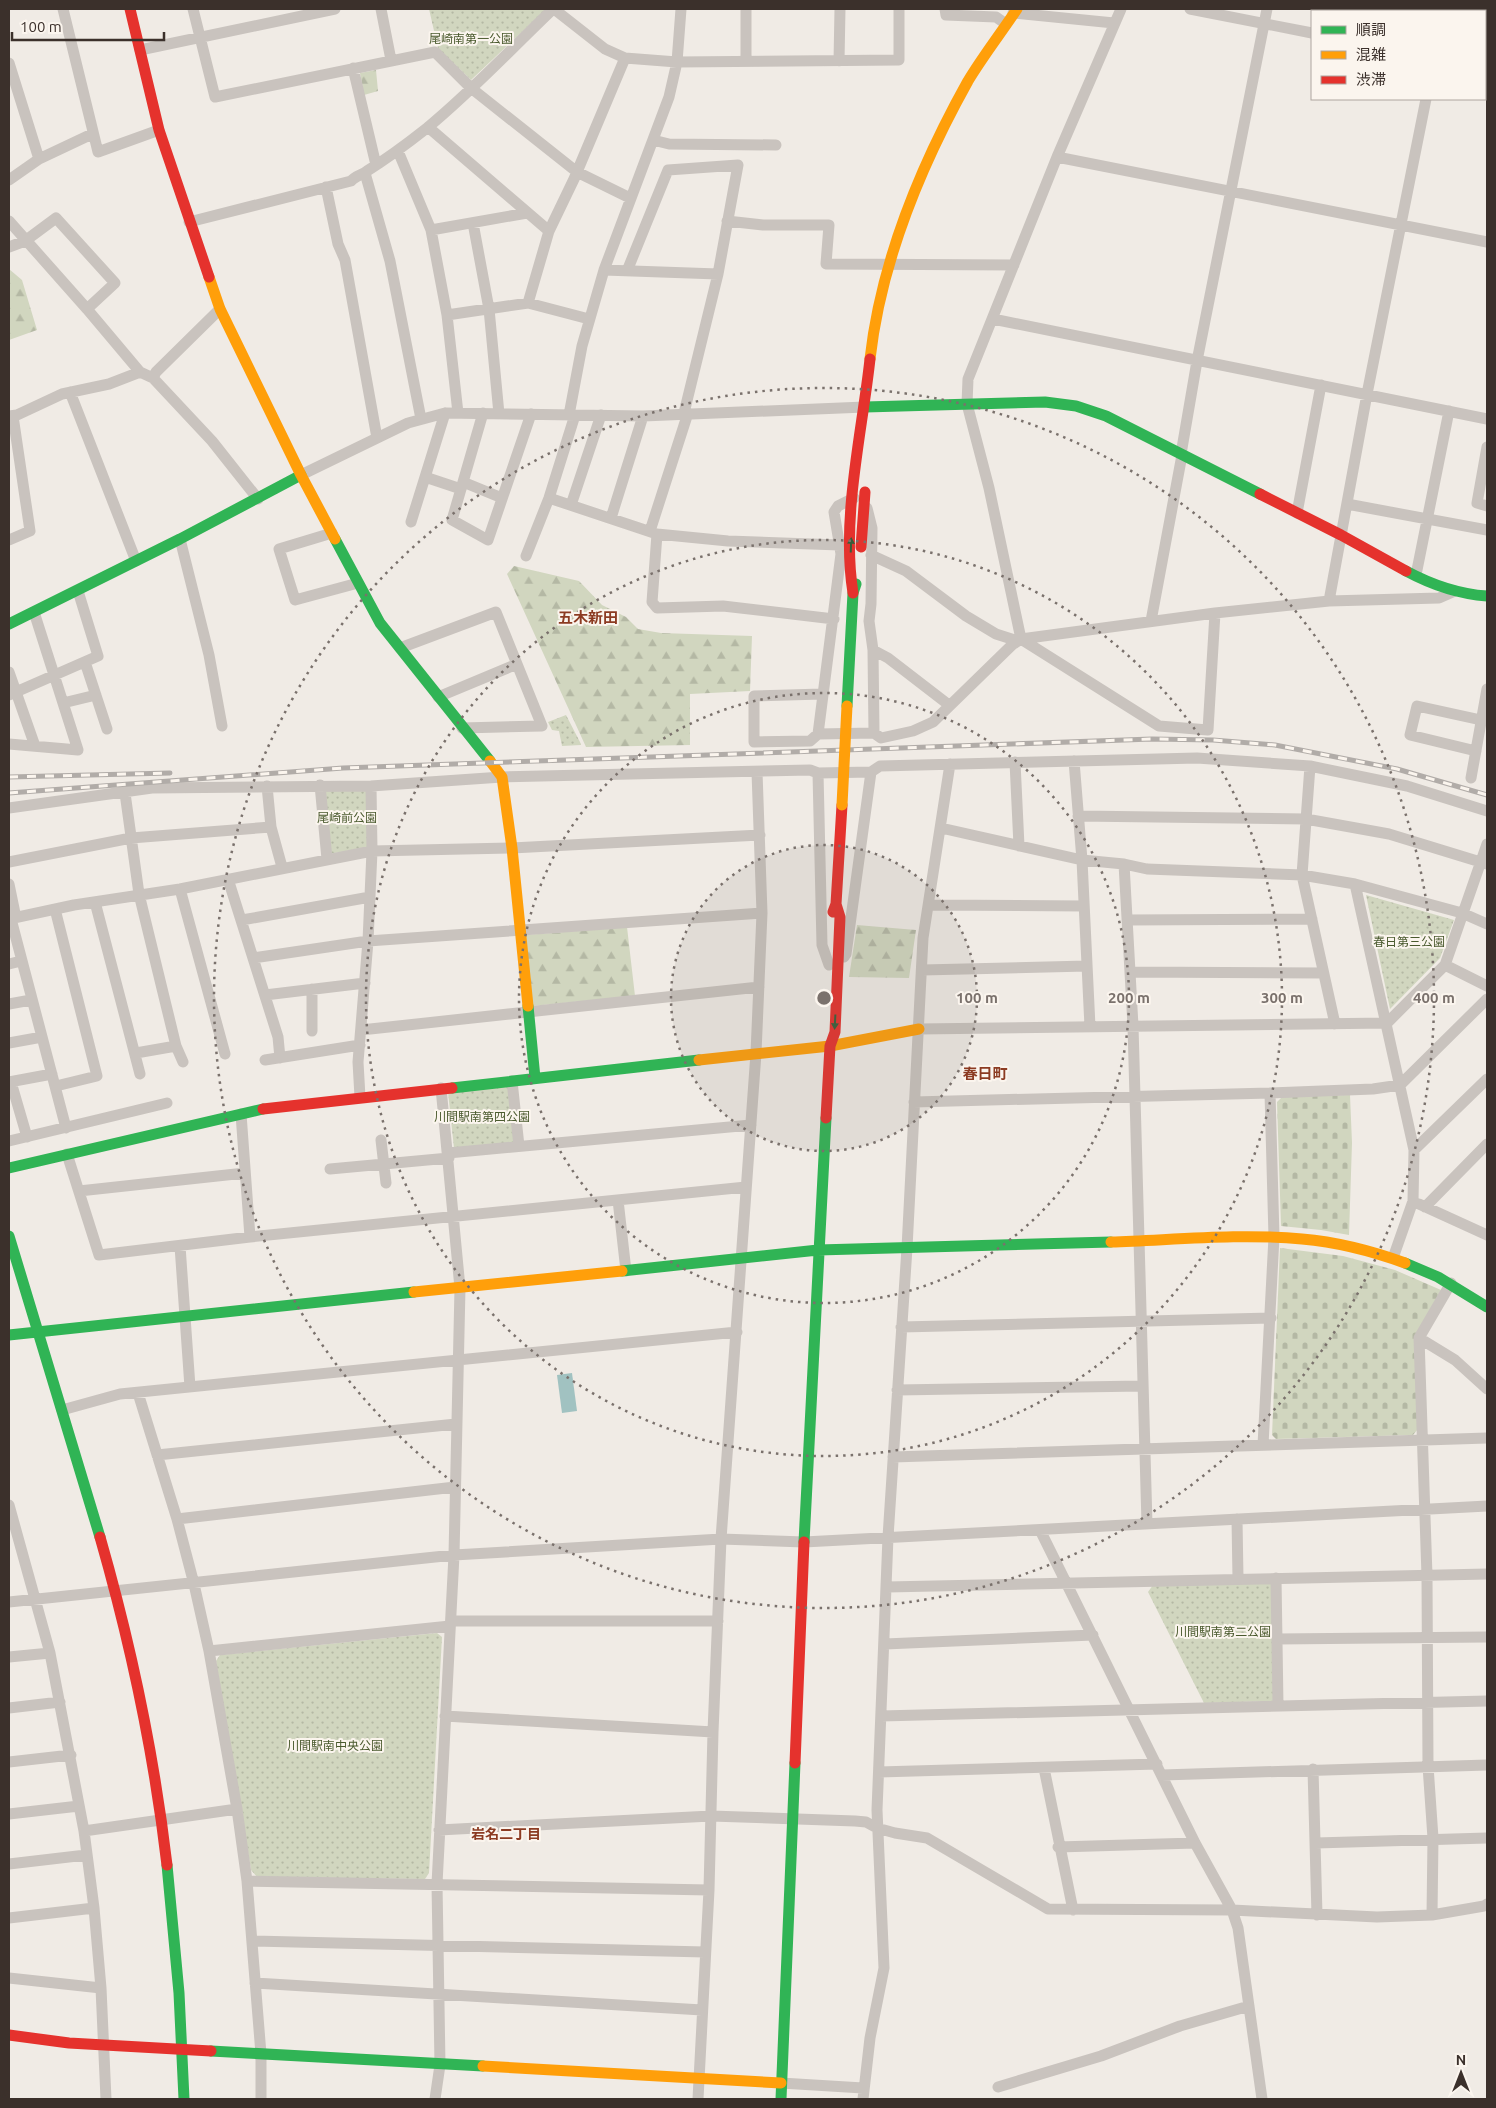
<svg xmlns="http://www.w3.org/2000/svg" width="1496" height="2108" font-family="Ubuntu,'Noto Sans JP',sans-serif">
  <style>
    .forest { fill: url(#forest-firs) }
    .cemetery { fill: url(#cemetery-stones) }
    .park { fill: url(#park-dots) }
    .water { fill: #a1c2c1 }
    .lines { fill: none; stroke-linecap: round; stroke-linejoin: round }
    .street { stroke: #c9c3be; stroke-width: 11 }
    .fast { stroke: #30b455; stroke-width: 11 }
    .slow { stroke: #ff9f0a; stroke-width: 11 }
    .jam { stroke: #e5322d; stroke-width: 11 }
    .rail-casing { stroke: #b1aca8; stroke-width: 5 }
    .rail { stroke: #fbf5ee; stroke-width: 3; stroke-dasharray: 9; stroke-linecap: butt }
    .slow-bridge { stroke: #ff9f0a; stroke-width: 11 }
    .oneway { fill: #375e3a }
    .ring { fill: none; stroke: #7a716c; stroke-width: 2.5; stroke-dasharray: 2.5 5 }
    .labels { text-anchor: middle; stroke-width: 4; stroke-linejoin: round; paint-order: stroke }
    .park-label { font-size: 12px; fill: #4a5a2e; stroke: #fbf5ee }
    .neighbourhood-label { font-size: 14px; font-weight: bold; fill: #8c3b22; stroke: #fbf5ee }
    .quarter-label { font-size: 15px; font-weight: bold; fill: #8c3b22; stroke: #fbf5ee }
    .centre { fill: #7a716c; stroke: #fbf5ee; stroke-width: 2.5 }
    .ring-label { font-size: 15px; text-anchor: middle; font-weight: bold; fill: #7a716c; stroke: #fbf5ee; stroke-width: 4; stroke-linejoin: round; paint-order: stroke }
  </style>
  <defs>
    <pattern id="forest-firs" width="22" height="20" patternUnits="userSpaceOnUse" patternTransform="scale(1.25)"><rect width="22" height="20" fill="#d1d6bf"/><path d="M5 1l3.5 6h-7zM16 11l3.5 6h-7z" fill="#b4b8a4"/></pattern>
    <pattern id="cemetery-stones" width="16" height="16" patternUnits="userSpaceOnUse" patternTransform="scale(1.25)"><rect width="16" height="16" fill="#d1d6bf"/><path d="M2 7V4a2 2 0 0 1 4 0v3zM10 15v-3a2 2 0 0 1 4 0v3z" fill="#b4b8a4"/></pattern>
    <pattern id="park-dots" width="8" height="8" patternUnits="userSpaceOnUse" patternTransform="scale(1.25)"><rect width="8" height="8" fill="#d1d6bf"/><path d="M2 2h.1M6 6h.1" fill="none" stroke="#b4b8a4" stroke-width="1.8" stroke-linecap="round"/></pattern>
  </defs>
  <rect width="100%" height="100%" fill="#f0ebe5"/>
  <path class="forest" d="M 376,70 L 378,91 L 364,95 L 360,73 Z
    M 9,269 L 22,280 L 37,330 L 9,340 Z
    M 514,566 L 579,581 L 602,605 L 626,617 L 638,629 L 661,633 L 752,636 L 750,691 L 690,694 L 690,745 L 586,747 L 507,574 Z
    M 857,925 L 916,930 L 909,978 L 849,977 Z
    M 627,927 L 635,996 L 532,1006 L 526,935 Z"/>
  <path class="cemetery" d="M 1350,1095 L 1352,1143 L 1349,1235 L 1321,1230 L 1281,1226 L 1277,1102 L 1282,1097 Z
    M 1280,1248 L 1343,1256 L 1395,1270 L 1441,1290 L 1415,1340 L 1418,1429 L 1413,1435 L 1276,1439 L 1272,1435 Z"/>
  <path class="park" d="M 429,9 L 546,9 L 471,80 L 438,48 Z
    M 566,715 L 581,744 L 581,745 L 562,746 L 559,731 L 552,730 L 548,722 Z
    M 323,788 L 367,789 L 369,847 L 329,854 Z
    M 1366,895 L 1454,920 L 1440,958 L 1390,1009 Z
    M 509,1085 L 515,1142 L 454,1148 L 448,1092 Z
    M 1272,1582 L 1273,1701 L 1204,1703 L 1148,1592 L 1153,1585 Z
    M 437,1633 L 442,1637 L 429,1873 L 425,1879 L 257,1877 L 251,1870 L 216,1661 L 220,1655 Z"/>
  <path class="water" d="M 572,1373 L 577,1411 L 562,1413 L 557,1375 Z"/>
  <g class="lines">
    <path class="street" d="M 63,9 L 98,152 L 159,130
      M 193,9 L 215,97 L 435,52 L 471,88 L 577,172 L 630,198
      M 381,9 L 391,60
      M 554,9 L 605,49 L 625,58 L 677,62 L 899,60 L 899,9
      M 945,9 L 946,15 L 996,17 L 1006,24
      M 1121,9 L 1057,157 L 968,379 L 967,404 L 989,488 L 1021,639 L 1159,726 L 1208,730 L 1215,613
      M 1190,9 L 1312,33
      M 1443,11 L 1443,9
      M 1013,13 L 1114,23
      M 140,50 L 335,9
      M 746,60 L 746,9
      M 839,61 L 840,9
      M 9,63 L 39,159
      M 1485,67 L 1487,68
      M 353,68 L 376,165
      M 428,127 L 549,231
      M 653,140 L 669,144 L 776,145
      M 398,151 L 431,230 L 447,315 L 458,413
      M 1057,157 L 1487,242
      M 365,173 L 390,261 L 421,419
      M 9,180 L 39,159 L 92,134
      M 326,187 L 338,244 L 345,260 L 377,438
      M 9,221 L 87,309 L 140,372 L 153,378 L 212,441 L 258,499
      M 727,221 L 763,225 L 829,225 L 826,264 L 1014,265
      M 189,222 L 351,181 C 355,176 362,175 367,171 C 388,158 408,143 427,128 C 471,92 511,49 553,9
      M 473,223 L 489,309 L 499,414
      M 431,230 L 527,213
      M 9,247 L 25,241 L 56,218 L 115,283 L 87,309
      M 604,270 L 718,274
      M 627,271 L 668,170 L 738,165 L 718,274 L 684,413
      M 528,303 L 549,231 L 574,179 L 625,58
      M 447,315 L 528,303 L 589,319
      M 993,319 L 1487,419
      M 153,378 L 156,372 L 220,309
      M 70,392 L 136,561
      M 483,413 L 452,520 L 488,540 L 531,414
      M 569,415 L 582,346 L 604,270 L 669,97 L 677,62 L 681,9
      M 9,416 L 17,415 L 62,394 L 109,384 L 140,372
      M 1487,447 L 1477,503 L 1487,506
      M 1181,454 L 1197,361 L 1267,9
      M 301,475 L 408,423 L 445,413 L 643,416 L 865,407
      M 425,477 L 461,489
      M 463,482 L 502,498
      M 549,498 L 657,534 L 728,541 L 840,545
      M 1347,504 L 1487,530
      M 571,505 L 601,415
      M 867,508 L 872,528 L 871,604 L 869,621 L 873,650 L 874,733
      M 1297,513 L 1321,385
      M 611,518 L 643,416
      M 411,522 L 445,413
      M 650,531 L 688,413
      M 332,533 L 279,549 L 295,600 L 358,583
      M 657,534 L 652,602 L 657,608 L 723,606 L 834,619
      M 180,539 L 209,655 L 222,726
      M 9,540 L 30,531 L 13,416
      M 871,555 L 906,571 L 966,616 L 996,634 L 1018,641
      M 526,556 L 549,498 L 575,415
      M 1416,575 L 1449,411
      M 1329,601 L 1367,394 L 1426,99
      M 1151,621 L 1182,455
      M 400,648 L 496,612 L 542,726 L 462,728
      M 873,650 L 888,658 L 949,705
      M 85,662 L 107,729
      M 9,672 L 35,746
      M 822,694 L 754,696 L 754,742 L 810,741 L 818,734 L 874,733 L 881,738 L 913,731 L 933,722 L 1012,645 L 1021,639 L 1215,613 L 1329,601 L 1439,598 L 1455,591
      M 9,695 L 98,656 L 78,591
      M 438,697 L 517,664
      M 63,703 L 96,695
      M 818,734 L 841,554 L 834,512 L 838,506 L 854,498
      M 9,744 L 78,750 L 34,612
      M 1476,751 L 1410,735 L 1417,706 L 1481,720
      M 1074,761 L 1082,860 L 1090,1027
      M 1015,762 L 1019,846
      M 1310,766 L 1302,875 L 1335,1024
      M 818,773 L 822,945 L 829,965
      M 1471,778 L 1487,689
      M 320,785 L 327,859
      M 267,786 L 271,827 L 282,867
      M 125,793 L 139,894 L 176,1046 L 183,1062
      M 9,808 L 152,788 L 371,786 L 502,777 L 810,770 L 818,773 L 871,772 L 880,766 L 1197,758 L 1310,766 L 1407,786 L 1487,811
      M 1078,816 L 1306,819 L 1389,834 L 1487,864
      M 941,828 L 1082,860 L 1124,864 L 1147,869 L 1302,875 L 1355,884 L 1462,913 L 1487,924
      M 9,862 L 131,838 L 271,827
      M 1124,864 L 1133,1026 L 1147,1524
      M 228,879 L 278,1037 L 280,1058
      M 9,884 L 16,918
      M 1355,884 L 1414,1150 L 1413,1201 L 1393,1258
      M 180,889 L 225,1054
      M 95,902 L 140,1074
      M 929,905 L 1084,906
      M 55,909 L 97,1076 L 56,1086
      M 9,919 L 74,905 L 180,889 L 372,851 L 512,848 L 760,835
      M 11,919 L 66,1128
      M 242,920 L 370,897
      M 1127,920 L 1312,919
      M 844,957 L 846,954 L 871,772
      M 253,958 L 368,941 L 762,913
      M 9,964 L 21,961
      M 1445,965 L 1487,986
      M 922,970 L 1087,966
      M 1130,972 L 1323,973
      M 265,995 L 365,983
      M 9,1004 L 31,1000
      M 919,1029 L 1387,1023 L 1445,965 L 1487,844
      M 361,1030 L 759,987
      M 312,1031 L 312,989
      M 9,1043 L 42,1037
      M 136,1053 L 176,1046
      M 265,1060 L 360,1045
      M 512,1081 L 519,1146
      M 9,1082 L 52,1074
      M 11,1082 L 27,1137
      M 360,1097 L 358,1062 L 368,941 L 372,851 L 371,786
      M 914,1102 L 1270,1093 L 1373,1089 L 1400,1085 L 1487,999
      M 241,1114 L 250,1237
      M 381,1140 L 386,1183
      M 9,1141 L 167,1103
      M 1414,1150 L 1487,1079
      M 448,1153 L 751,1125
      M 67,1154 L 99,1255 L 250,1237 L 746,1187
      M 330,1169 L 449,1158
      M 79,1191 L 245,1173
      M 618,1200 L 626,1271
      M 1419,1204 L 1487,1235
      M 1425,1207 L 1487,1144
      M 180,1246 L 190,1387
      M 901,1327 L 1271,1318
      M 1419,1338 L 1455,1360 L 1487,1389
      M 897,1390 L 1142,1386
      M 138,1393 L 177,1519 L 194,1584 L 209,1651 L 237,1809 L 247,1881 L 261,2054 L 261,2099
      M 62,1410 L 120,1394 L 737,1332
      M 1263,1445 L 1274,1237 L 1270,1093
      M 157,1455 L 456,1424
      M 893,1457 L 1487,1438
      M 9,1505 L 50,1653 L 84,1831 L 94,1908 L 101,1988 L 106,2099
      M 177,1519 L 455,1487
      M 1237,1519 L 1238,1578
      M 1040,1530 L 1195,1843 L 1232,1910 L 1238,1928 L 1262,2099
      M 1276,1578 L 1278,1706
      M 887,1587 L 1487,1574
      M 9,1602 L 454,1555 L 721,1539 L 804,1542 L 1487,1506
      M 451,1621 L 718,1621
      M 1277,1639 L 1487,1637
      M 885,1644 L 1093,1635
      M 209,1651 L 450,1626
      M 9,1657 L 50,1653
      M 9,1708 L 60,1702
      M 445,1716 L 713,1732
      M 881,1716 L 1487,1701
      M 9,1762 L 71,1755
      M 1044,1768 L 1073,1910
      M 1313,1769 L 1317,1915
      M 879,1772 L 1157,1764
      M 1162,1775 L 1487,1765
      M 9,1814 L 79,1806
      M 439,1830 L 711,1816 L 855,1821 L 866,1822 L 877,1828 L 895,1833 L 927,1838 L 1048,1909 L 1232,1910 L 1377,1917 L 1432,1915 L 1484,1906 L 1487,1904
      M 84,1831 L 237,1809
      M 1316,1843 L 1487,1838
      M 1058,1847 L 1195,1843
      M 9,1864 L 86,1855
      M 247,1881 L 709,1890
      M 1432,1915 L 1433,1838 L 1428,1766 L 1427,1576 L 1419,1338 L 1451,1283
      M 9,1918 L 94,1908
      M 252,1941 L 705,1952
      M 9,1978 L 101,1988
      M 255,1983 L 702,2010
      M 781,2083 L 863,2088
      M 998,2087 L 1101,2056 L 1180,2026 L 1249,2006
      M 435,2099 L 440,2065 L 437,1884 L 454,1555 L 460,1288 L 441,1088
      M 698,2099 L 709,1890 L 713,1732 L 721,1539 L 756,1053 L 762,913 L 757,772
      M 863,2099 L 870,2038 L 884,1968 L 877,1810 L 888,1537 L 907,1248 L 923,938 L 950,764"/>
    <path class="fast" d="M 865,407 L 1045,402 L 1076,406 L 1106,416 L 1260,494
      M 335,539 L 380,623 L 490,761
      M 1406,571 C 1432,585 1458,594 1487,596
      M 9,624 L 180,539 L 301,475
      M 847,706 L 853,593 L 856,584
      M 528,1006 L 535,1078
      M 452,1088 L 699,1060
      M 9,1168 L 263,1109
      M 9,1236 L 100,1537
      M 1405,1263 L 1438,1277 L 1487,1307
      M 622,1271 L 818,1250 L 1111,1242
      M 9,1335 L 414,1292
      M 804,1542 L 826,1118
      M 167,1865 L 179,1993 L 184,2099
      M 211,2051 L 483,2066
      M 781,2099 L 795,1763"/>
    <path class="slow" d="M 209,277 L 220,309 L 301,475 L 335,539
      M 870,359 C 881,261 920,167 968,81 C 983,56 1001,33 1017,9
      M 490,761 L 502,777 L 512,848 L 528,1006
      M 699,1060 L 830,1046 L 919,1029
      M 1111,1242 C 1173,1240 1241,1233 1302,1239 C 1337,1242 1372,1251 1405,1263
      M 414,1292 L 622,1271
      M 483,2066 L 781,2083"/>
    <path class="jam" d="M 130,9 L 159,130 L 209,277
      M 1260,494 L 1341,535 L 1406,571
      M 861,547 L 865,492
      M 853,593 C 841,518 862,433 870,359
      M 833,912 L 836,904 L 842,805
      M 263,1109 L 452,1088
      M 826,1118 L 830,1046 L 835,1032 L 840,917 L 836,904
      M 100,1537 C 131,1645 154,1754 167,1865
      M 795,1763 L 804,1542
      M 9,2035 L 69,2043 L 211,2051"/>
    <g class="rail-casing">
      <path id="rail" d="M 9,777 L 170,773
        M 9,793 L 343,768 L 1152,739 L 1213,740 L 1275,745 L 1397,769 L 1487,795"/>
    </g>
    <use href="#rail" class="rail"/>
    <path class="slow-bridge" d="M 842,805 L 847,706"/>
  </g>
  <defs><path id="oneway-solid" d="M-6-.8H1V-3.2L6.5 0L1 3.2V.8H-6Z" transform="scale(1.25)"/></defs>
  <g class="oneway">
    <use href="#oneway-solid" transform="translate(851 545) rotate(-88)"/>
    <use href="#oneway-solid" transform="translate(835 1022) rotate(93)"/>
  </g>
  <circle cx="824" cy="998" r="153" fill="#7a716c" fill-opacity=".12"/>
  <g class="ring">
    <circle cx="824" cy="998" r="153"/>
    <circle cx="824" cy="998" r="305"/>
    <circle cx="824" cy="998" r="458"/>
    <circle cx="824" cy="998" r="610"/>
  </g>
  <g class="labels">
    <g class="park-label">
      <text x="471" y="43">尾崎南第一公園</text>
      <text x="347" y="822">尾崎前公園</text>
      <text x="1409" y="946">春日第三公園</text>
      <text x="482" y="1121">川間駅南第四公園</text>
      <text x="1223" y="1636">川間駅南第二公園</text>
      <text x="335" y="1750">川間駅南中央公園</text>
    </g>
    <g class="neighbourhood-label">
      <text x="506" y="1839">岩名二丁目</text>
    </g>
    <g class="quarter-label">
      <text x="588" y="623">五木新田</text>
      <text x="985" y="1079">春日町</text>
    </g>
  </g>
  <circle cx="824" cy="998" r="8" class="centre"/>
  <g class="ring-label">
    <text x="977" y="1003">100 m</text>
    <text x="1129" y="1003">200 m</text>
    <text x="1282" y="1003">300 m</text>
    <text x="1434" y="1003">400 m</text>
  </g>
  <rect width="1496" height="2108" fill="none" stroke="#3b302b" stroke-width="20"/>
  <rect x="1311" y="10" width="175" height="90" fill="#fbf5ee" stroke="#aea6a0"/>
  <rect x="1321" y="26" width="25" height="8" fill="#30b455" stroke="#aea6a0"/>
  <text x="1356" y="35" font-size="15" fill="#3b302b">順調</text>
  <rect x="1321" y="51" width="25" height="8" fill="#ff9f0a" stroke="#aea6a0"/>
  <text x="1356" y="60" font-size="15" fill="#3b302b">混雑</text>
  <rect x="1321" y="76" width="25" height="8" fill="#e5322d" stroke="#aea6a0"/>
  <text x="1356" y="85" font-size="15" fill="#3b302b">渋滞</text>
  <g transform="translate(1461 2073)" stroke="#fbf5ee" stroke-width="4" paint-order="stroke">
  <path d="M0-4L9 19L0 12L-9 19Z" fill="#3b302b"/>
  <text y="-8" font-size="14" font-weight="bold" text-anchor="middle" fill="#3b302b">N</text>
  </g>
  <path d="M12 32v8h152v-8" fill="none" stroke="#3b302b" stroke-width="2.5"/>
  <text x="20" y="32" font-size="15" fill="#3b302b" stroke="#fbf5ee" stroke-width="4" paint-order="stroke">100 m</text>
</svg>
